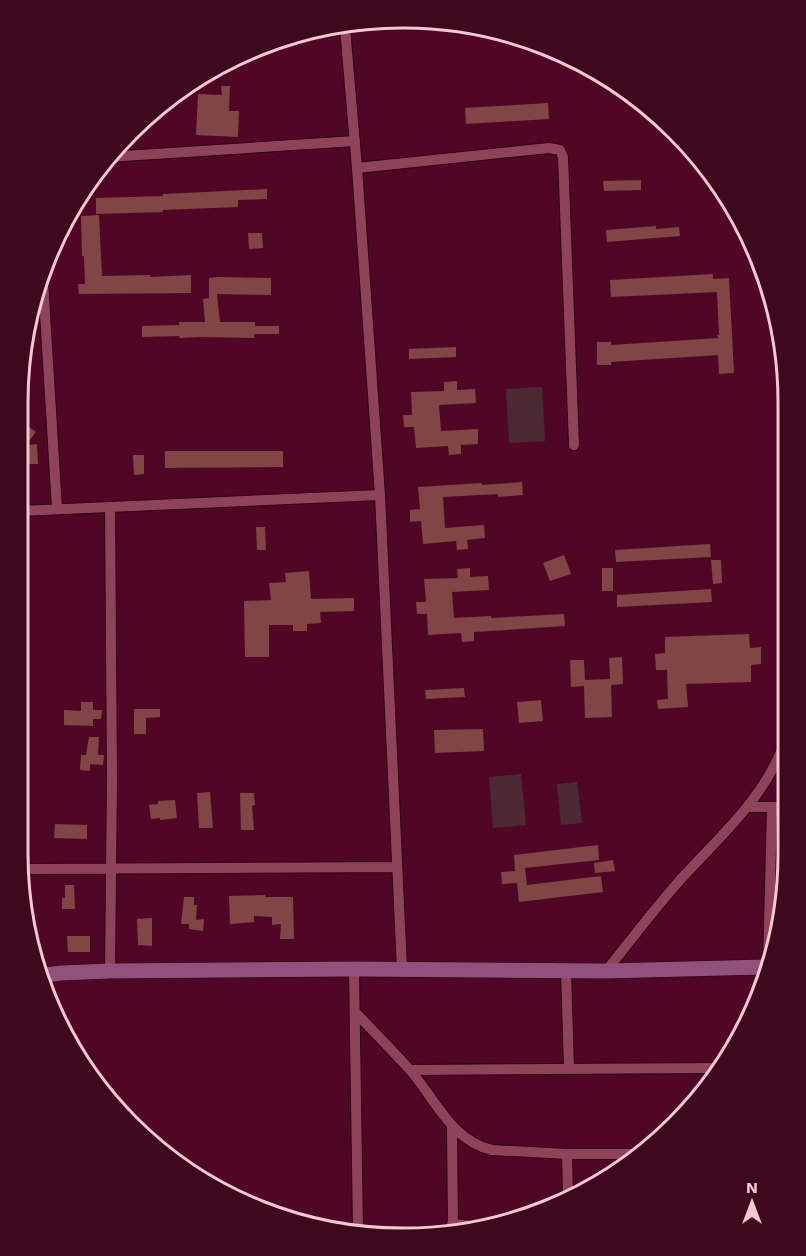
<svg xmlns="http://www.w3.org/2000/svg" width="806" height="1256" font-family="'Work Sans',sans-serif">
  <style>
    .green { fill: #4c2a34 }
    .building { fill: #804544 }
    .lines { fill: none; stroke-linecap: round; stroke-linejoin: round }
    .street-casing { stroke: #2d0010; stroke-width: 12 }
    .secondary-casing { stroke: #2d0010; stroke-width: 16 }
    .street { stroke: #8f435b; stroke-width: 10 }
    .secondary { stroke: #90517a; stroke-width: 15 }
    .rim { fill: none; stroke: #f4c7d2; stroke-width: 3 }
  </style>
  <rect width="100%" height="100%" fill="#500726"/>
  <path class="green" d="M 542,387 L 545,441 L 509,443 L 506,389 Z
    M 521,774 L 526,825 L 493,828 L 489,777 Z
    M 577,782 L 582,823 L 561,825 L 557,784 Z"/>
  <path class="building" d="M 221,86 L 230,86 L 229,111 L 239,111 L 238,137 L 196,135 L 198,94 L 222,95 Z
    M 548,103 L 549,119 L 466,124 L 465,108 Z
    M 641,180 L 641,190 L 604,191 L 603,181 Z
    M 267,189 L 267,199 L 238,200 L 238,207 L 163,210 L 163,212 L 96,214 L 96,198 L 163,196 L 163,194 Z
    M 99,215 L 102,276 L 150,275 L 150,277 L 191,275 L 191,293 L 79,294 L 78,284 L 85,284 L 84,256 L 82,256 L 81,216 Z
    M 656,226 L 656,229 L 679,227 L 680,236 L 607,242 L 606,230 Z
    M 248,233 L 262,233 L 263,248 L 249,249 Z
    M 713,274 L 713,279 L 729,278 L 734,373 L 719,374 L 718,355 L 611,362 L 611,365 L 597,365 L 597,342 L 611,342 L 611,345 L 718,338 L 717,335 L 719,335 L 717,292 L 611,297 L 610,280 Z
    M 219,277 L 271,278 L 271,295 L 217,294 L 220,322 L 255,322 L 255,326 L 279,326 L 279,334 L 254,334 L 254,338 L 201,337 L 180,338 L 179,336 L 142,337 L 142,326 L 179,325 L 179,322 L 205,322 L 203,299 L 209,298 L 209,278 Z
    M 456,347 L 456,357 L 409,359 L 409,349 Z
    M 457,381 L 457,390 L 475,389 L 476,403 L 439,405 L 441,431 L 478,429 L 478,444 L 461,445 L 461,454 L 449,455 L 448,446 L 416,448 L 414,427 L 404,427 L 403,415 L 412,415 L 411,392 L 444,391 L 444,382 Z
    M 25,424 L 36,432 L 26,445 L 37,444 L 38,464 L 23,464 L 21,429 Z
    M 165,451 L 283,451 L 283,467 L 165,468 Z
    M 133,455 L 144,455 L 144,474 L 134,475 Z
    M 522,482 L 523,495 L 498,497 L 498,494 L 443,497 L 445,528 L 484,525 L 485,538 L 467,540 L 468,549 L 457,550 L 456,541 L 423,544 L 421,521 L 410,522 L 410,510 L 420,509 L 418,487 L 482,483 L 482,485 Z
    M 256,527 L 265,527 L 266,550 L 257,550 Z
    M 710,544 L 711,557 L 616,562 L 615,550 Z
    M 564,555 L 571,574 L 550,581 L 543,563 Z
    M 711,560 L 721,560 L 722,583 L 713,584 Z
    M 470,568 L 470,577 L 488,576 L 489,590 L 452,592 L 454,618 L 491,616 L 491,618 L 564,614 L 565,626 L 474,632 L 474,641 L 462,642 L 461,633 L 428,635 L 427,614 L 417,614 L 416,602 L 426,602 L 424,579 L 458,578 L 457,569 Z
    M 602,568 L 613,568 L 613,591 L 602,591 Z
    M 309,571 L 311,599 L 354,598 L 354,611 L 320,612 L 321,623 L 307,624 L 307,631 L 293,631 L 293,625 L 269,625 L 269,657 L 245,657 L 244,601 L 271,600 L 269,583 L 286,582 L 285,573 Z
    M 711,589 L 712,602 L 617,607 L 617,595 Z
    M 749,634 L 750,648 L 761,647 L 761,664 L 751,665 L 751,682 L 686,684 L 688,707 L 658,709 L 657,700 L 668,699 L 667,670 L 656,670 L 655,654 L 665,653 L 665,637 Z
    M 622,657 L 623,684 L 611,685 L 612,717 L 585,718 L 584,686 L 571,687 L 570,660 L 584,660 L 585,680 L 610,679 L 609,658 Z
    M 464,688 L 465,697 L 426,699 L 425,690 Z
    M 541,700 L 543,721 L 519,723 L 517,702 Z
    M 81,702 L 93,702 L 93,710 L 102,710 L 101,719 L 93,719 L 93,726 L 64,725 L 64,710 L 81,711 Z
    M 134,709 L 160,709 L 160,717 L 146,718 L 146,734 L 134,734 Z
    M 483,729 L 484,751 L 435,753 L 434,730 Z
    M 89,737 L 99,737 L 98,755 L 104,755 L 103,765 L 90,764 L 90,771 L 80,770 L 81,755 L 86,755 Z
    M 210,792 L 213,828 L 199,828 L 197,793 Z
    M 240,793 L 254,793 L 255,805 L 252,806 L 254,830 L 241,830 Z
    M 175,800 L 177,818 L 160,820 L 160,818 L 151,819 L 149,805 L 158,804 L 158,801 Z
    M 55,824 L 87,825 L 87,839 L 54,838 Z
    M 598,845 L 599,860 L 525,868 L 527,885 L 601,876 L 603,892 L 519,902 L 517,883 L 502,884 L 501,872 L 515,871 L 514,855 Z
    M 613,860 L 615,871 L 595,873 L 594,863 Z
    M 65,885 L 74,885 L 75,909 L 62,909 L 62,898 L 65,898 Z
    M 265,895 L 265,897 L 293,897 L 294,939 L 280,939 L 281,924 L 272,925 L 272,917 L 254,916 L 254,922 L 230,924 L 229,896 Z
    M 184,897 L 194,897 L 194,905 L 197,905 L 196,920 L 204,919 L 203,931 L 189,929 L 189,924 L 181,924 Z
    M 152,918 L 152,946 L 138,945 L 137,919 Z
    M 67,936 L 90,936 L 90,952 L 68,952 Z"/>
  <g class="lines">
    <g class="street-casing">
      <path id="street" d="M 345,28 L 357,168 L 380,495 L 402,969
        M 108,157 L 355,141
        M 357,168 L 549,148 L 560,150 L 563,157 L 574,445
        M 43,281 L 57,509
        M 110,507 L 112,778 L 110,971
        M 20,511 L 380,495
        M 748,807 L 785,807
        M 21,869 L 397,867
        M 768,964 L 772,808
        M 354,969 L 358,1231
        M 566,971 L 569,1068
        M 606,971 C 631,940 655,908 681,879 C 722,834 763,800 785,742
        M 355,1012 C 373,1031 391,1049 409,1069 C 435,1098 451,1141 492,1150 L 567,1154 L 639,1154
        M 410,1070 L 717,1068
        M 452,1127 L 453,1231
        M 567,1154 L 568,1195
        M 452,1224 L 485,1227"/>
    </g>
    <g class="secondary-casing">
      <path id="secondary" d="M 38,976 L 61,973 L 110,971 L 354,969 L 606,971 L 768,967"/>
    </g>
    <use href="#street" class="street"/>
    <use href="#secondary" class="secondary"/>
  </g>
  <path d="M0 0H806V1256H0ZM402 28H404A374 374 0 0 1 778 402V854A374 374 0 0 1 404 1228H402A374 374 0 0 1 28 854V402A374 374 0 0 1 402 28Z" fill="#3e081d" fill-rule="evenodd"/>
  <path class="rim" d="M402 28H404A374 374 0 0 1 778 402V854A374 374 0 0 1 404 1228H402A374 374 0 0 1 28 854V402A374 374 0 0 1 402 28Z"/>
  <g transform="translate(752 1202)" stroke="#3e081d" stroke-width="4.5" paint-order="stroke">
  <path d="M0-4.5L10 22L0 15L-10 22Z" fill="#f4c7d2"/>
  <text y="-9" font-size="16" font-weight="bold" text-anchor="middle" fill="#f4c7d2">N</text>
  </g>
</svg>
